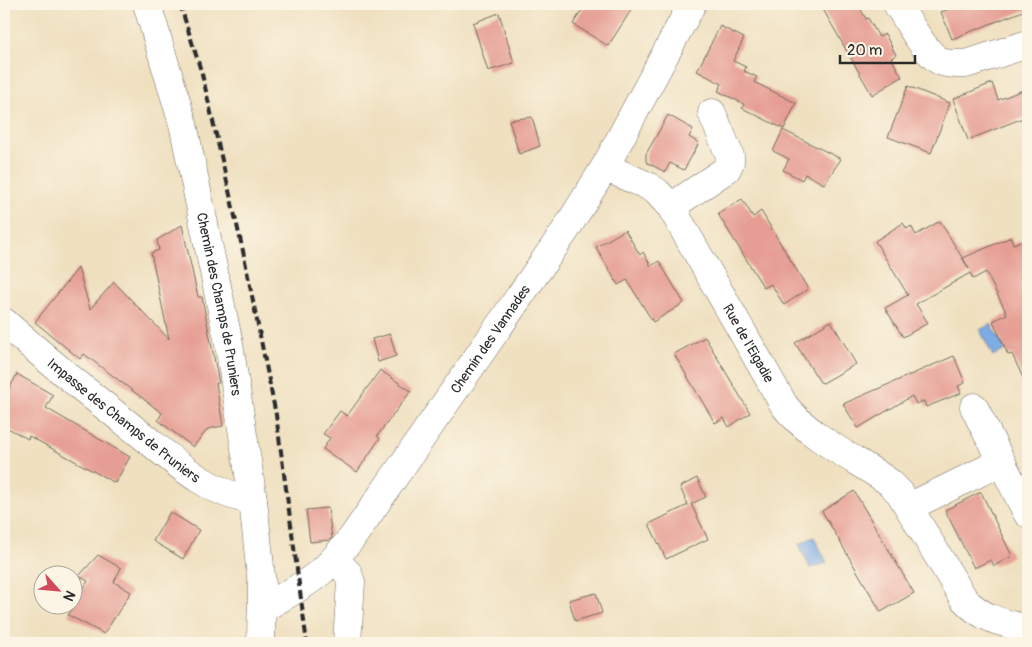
<svg xmlns="http://www.w3.org/2000/svg" width="1032" height="647" font-family="Pangolin,sans-serif">
  <style>
    .water { fill: #7dace7; stroke: #546c89 }
    .building { fill: #e69d93 }
    .lines { fill: none; stroke-linecap: round; stroke-linejoin: round }
    .minor-casing { stroke: #706a5f; stroke-width: 29 }
    .minor { stroke: #fff; stroke-width: 28 }
    .rail { stroke: #2b2b2b; stroke-width: 4; stroke-dasharray: 8 4; stroke-linecap: butt }
    .labels { text-anchor: middle; stroke-width: 4.5; stroke-linejoin: round; paint-order: stroke }
    .street-label { font-size: 14px; fill: #2b2b2b; stroke: #fcf5e5 }
  </style>
  <rect width="100%" height="100%" fill="#fcf5e5"/>
  <filter id="ink" filterUnits="userSpaceOnUse"><feTurbulence type="fractalNoise" baseFrequency=".02" numOctaves="2"/><feDisplacementMap in="SourceGraphic" scale="10" xChannelSelector="R" yChannelSelector="G"/><feConvolveMatrix kernelMatrix="1 2 1 2 8 2 1 2 1" color-interpolation-filters="sRGB"/></filter>
  <filter id="wash" filterUnits="userSpaceOnUse"><feTurbulence type="fractalNoise" baseFrequency=".0096" numOctaves="4" result="noise"/><feDisplacementMap in="SourceGraphic" scale="20" xChannelSelector="R" yChannelSelector="G"/><feGaussianBlur stdDeviation="1.12" result="paint"/><feColorMatrix in="noise" values="0 0 0 0 0 0 0 0 0 0 0 0 0 0 0 0 0 1.4 0 .05"/><feComposite in="paint" operator="in"/></filter>
  <g filter="url(#wash)">
    <rect width="100%" height="100%" fill="#efe0c0"/>
    <path class="water" d="M 991,324 L 1005,350 L 993,356 L 980,330 Z
      M 814,537 L 827,563 L 810,568 L 799,544 Z"/>
    <g id="blocks">
      <path class="building" d="M 586,4 L 635,4 L 608,46 L 573,24 Z
        M 820,4 L 858,4 L 866,19 L 868,18 L 879,37 L 885,34 L 896,55 L 891,58 L 902,77 L 872,95 Z
        M 963,4 L 1028,4 L 1028,9 L 952,39 L 941,12 Z
        M 499,13 L 514,63 L 488,71 L 473,23 Z
        M 720,26 L 744,38 L 733,61 L 746,67 L 744,71 L 757,77 L 754,82 L 796,103 L 784,129 L 742,108 L 744,104 L 718,91 L 722,84 L 697,71 Z
        M 992,83 L 998,100 L 1028,88 L 1028,116 L 968,140 L 953,99 Z
        M 908,86 L 950,103 L 931,153 L 888,137 Z
        M 668,115 L 693,129 L 689,137 L 699,143 L 684,170 L 670,163 L 665,172 L 646,162 L 646,154 Z
        M 532,117 L 540,146 L 519,154 L 509,120 Z
        M 783,130 L 841,159 L 824,184 L 805,174 L 802,180 L 783,170 L 789,159 L 773,151 Z
        M 742,199 L 753,217 L 761,211 L 808,289 L 784,305 L 771,284 L 764,288 L 718,214 Z
        M 940,221 L 969,269 L 963,258 L 1011,237 L 1013,244 L 1021,241 L 1028,256 L 1028,389 L 1012,354 L 1008,355 L 993,321 L 1007,314 L 986,272 L 973,279 L 970,273 L 916,304 L 928,323 L 903,337 L 885,308 L 908,295 L 875,241 L 903,223 L 907,229 L 911,226 L 916,235 Z
        M 182,225 L 198,297 L 202,297 L 219,383 L 216,383 L 223,426 L 208,429 L 193,447 L 158,420 L 162,413 L 84,354 L 80,359 L 35,322 L 78,268 L 90,309 L 114,282 L 169,339 L 151,253 L 159,250 L 157,240 Z
        M 625,230 L 640,255 L 643,252 L 651,266 L 659,261 L 684,303 L 653,322 L 627,280 L 618,285 L 596,247 Z
        M 831,321 L 856,364 L 823,383 L 820,382 L 795,343 Z
        M 390,334 L 396,356 L 378,362 L 372,339 Z
        M 705,337 L 750,413 L 729,427 L 724,418 L 715,423 L 674,354 Z
        M 954,356 L 965,383 L 958,386 L 961,393 L 926,407 L 924,401 L 916,404 L 912,396 L 858,428 L 843,404 Z
        M 380,370 L 411,391 L 377,436 L 380,438 L 357,472 L 323,449 L 330,438 L 323,434 L 340,411 L 347,416 Z
        M 17,374 L 53,395 L 46,408 L 130,457 L 115,483 L 29,436 L 28,439 L 4,426 L 4,399 Z
        M 697,478 L 706,497 L 691,504 L 708,539 L 666,559 L 649,524 L 688,505 L 680,487 Z
        M 854,491 L 914,593 L 881,612 L 822,511 Z
        M 981,492 L 1012,556 L 994,566 L 991,560 L 974,568 L 945,510 Z
        M 328,508 L 332,538 L 330,540 L 310,542 L 306,510 Z
        M 170,512 L 199,530 L 183,559 L 153,541 Z
        M 98,555 L 121,568 L 114,582 L 131,592 L 104,634 L 68,615 L 88,581 L 79,576 Z
        M 596,593 L 602,613 L 575,621 L 569,600 Z"/>
    </g>
  </g>
  <g filter="url(#ink)">
    <use href="#blocks" fill-opacity="0" stroke="#706a5f" stroke-width="1"/>
    <g class="lines">
      <g class="minor-casing">
        <g id="minor">
          <path id="s1" d="M 147,4 L 183,124 L 229,344 L 253,500 L 262,586 L 261,643"/>
          <path d="M 897,4 C 908,20 925,55 942,62 C 950,65 958,64 966,64 L 1028,44"/>
          <path id="s2" d="M 605,167 L 648,186 L 657,192 L 671,207 L 784,405 C 807,436 857,460 889,482 L 900,493 L 964,599 C 982,619 1003,623 1028,629"/>
          <path d="M 671,207 L 727,169 L 730,162 L 730,156 L 712,113"/>
          <path id="s3" d="M 4,322 C 46,359 89,394 134,429 C 169,456 206,494 253,500"/>
          <path d="M 974,407 L 1027,513"/>
          <path d="M 909,507 L 1001,462"/>
          <path d="M 334,559 L 348,573 L 351,582 L 347,643"/>
          <path id="s4" d="M 262,609 C 282,597 305,586 323,570 C 334,561 342,549 352,538 L 565,231 L 605,167 L 692,4"/>
        </g>
      </g>
      <use href="#minor" class="minor"/>
      <path class="rail" d="M 180,4 L 202,74 L 243,251 L 276,415 L 307,643"/>
    </g>
  </g>
  <g class="labels">
    <g class="street-label">
      <text dy="5" stroke="none"><textPath href="#s1" startOffset="309">Chemin des Champs de Pruniers</textPath></text>
      <text dy="5" stroke="none"><textPath href="#s4" startOffset="358">Chemin des Vannades</textPath></text>
      <text dy="5" stroke="none"><textPath href="#s2" startOffset="235">Rue de l'Eigadie</textPath></text>
      <text dy="5" stroke="none"><textPath href="#s3" startOffset="155">Impasse des Champs de Pruniers</textPath></text>
    </g>
  </g>
  <rect width="1032" height="647" fill="none" stroke="#fcf5e5" stroke-width="20"/>
  <g transform="translate(58 590) rotate(117)"><circle r="24" fill="#fcf5e5" stroke="#a8a49b"/>
  <path d="M0-4L9 19L0 12L-9 19Z" fill="#d1495b"/>
  <text y="-8" font-size="14" font-weight="bold" text-anchor="middle" fill="#2b2b2b">N</text>
  </g>
  <path d="M840 55v8h75v-8" fill="none" stroke="#2b2b2b" stroke-width="2.5"/>
  <text x="847" y="55" font-size="15" fill="#2b2b2b" stroke="#fcf5e5" stroke-width="4" paint-order="stroke">20 m</text>
</svg>
